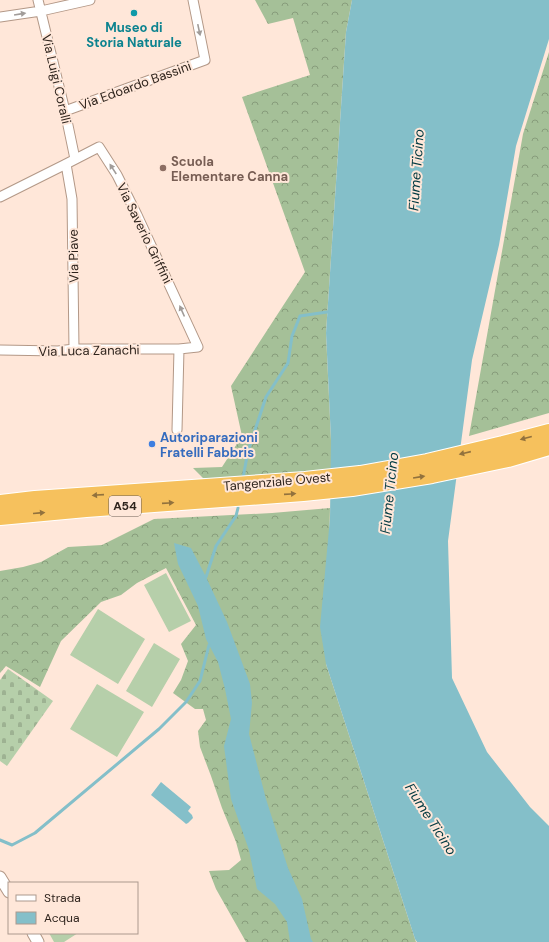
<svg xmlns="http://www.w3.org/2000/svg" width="549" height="942" font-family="'DM Sans',sans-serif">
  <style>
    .forest { fill: url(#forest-crowns) }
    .cemetery { fill: url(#cemetery-stones) }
    .pitch { fill: #b6cfaa }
    .water { fill: #84bfc9 }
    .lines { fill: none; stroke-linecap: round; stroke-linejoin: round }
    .stream { stroke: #84bfc9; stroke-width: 3 }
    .minor-casing { stroke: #b39887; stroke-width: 11 }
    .tertiary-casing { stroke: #b39887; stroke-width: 13 }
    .motorway-casing { stroke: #fff; stroke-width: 18 }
    .minor { stroke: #fff; stroke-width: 9 }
    .tertiary { stroke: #fff; stroke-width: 11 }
    .motorway { stroke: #f6c15d; stroke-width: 16 }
    .oneway { fill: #a19c99 }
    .oneway2 { fill: #92723d }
    .culture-dot { fill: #0f9aa8; stroke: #ffe7d9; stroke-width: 1.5 }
    .education-dot { fill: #8d6e63; stroke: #ffe7d9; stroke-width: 1.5 }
    .shop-dot { fill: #3f7fe0; stroke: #ffe7d9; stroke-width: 1.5 }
    .labels { text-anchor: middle; stroke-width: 4; stroke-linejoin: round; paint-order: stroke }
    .shield { fill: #ffe7d9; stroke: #6d5e55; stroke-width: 1 }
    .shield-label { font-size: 12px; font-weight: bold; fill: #2f241d }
    .culture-label { font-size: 13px; font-weight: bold; fill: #0d838f; stroke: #ffe7d9 }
    .street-label { font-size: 13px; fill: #2f241d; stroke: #ffe7d9 }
    .education-label { font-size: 13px; font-weight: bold; fill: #785e54; stroke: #ffe7d9; text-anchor: start }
    .shop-label { font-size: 13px; font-weight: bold; fill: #366cbe; stroke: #ffe7d9; text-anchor: start }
    .water-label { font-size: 14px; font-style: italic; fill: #003940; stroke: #ffe7d9 }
  </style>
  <defs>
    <pattern id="forest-crowns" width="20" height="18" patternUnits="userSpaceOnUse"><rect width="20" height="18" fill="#a5c098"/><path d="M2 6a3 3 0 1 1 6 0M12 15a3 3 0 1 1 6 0" fill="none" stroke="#879c7b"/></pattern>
    <pattern id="cemetery-stones" width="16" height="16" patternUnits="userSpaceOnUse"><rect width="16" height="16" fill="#b6cfaa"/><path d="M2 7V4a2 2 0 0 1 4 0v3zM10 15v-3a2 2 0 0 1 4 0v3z" fill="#9db292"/></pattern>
  </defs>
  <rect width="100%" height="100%" fill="#ffe7d9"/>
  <path class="forest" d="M 255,0 L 352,0 L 346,32 L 326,333 L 331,440 L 331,469 L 219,479 L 203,478 L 193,468 L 222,467 L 242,436 L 231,386 L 305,272 L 242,97 L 310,75 L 293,18 L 268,24 Z
    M 549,52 L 549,413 L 469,436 L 523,134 Z
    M 330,508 L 326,664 L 415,939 L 416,942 L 246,942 L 216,889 L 209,871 L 229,870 L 241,860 L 236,842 L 222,808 L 211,776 L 200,747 L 198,731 L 206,720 L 203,709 L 195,709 L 173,693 L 181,680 L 188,661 L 181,644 L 196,625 L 166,568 L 137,583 L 121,595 L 101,602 L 61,641 L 40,687 L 6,666 L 0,673 L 0,571 L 23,567 L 41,562 L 68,547 L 102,545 L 154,519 L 272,513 Z"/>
  <path class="cemetery" d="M 8,669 L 53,701 L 7,766 L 0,761 L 0,680 Z"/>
  <path class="pitch" d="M 166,573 L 191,621 L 169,632 L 144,585 Z
    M 98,609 L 145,639 L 118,684 L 70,655 Z
    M 154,643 L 180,659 L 152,707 L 126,691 Z
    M 97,684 L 144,712 L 117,757 L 70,729 Z
    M 49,933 L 78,933 L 64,942 L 54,942 Z"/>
  <path class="water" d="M 352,0 L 549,0 L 549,39 L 516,146 L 499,245 L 472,360 L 448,541 L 452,678 L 487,752 L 530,807 L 549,826 L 549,942 L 417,942 L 415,939 L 326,664 L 320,627 L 330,518 L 331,440 L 326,333 L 346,32 Z
    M 174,543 L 191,548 L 206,577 L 227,622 L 250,684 L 252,703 L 249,734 L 266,799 L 288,868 L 302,899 L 311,939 L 313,942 L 290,942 L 287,922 L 275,904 L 257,889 L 249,850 L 231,799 L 224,746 L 231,719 L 225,689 L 218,662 L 206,639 L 198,606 L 178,564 Z
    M 161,782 L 191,807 L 188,811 L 192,815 L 193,818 L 188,823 L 186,824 L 185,823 L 151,795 Z"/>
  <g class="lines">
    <path class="stream" d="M 243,478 L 248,451 L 266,397 L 288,363 L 292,336 L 300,316 L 327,312
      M 206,577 L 216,546 L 236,516 L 238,508
      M 0,840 L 12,845 L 35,833 L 159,729 L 186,702 L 200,681 L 209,645"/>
    <g class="minor-casing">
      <path id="minor" d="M 38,0 L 65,111 L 75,159
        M 0,17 L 41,11 L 90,0
        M 65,111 L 205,60 L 193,0
        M 66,164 L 72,199 L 74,349
        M 0,197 L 66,164 L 99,147 L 117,175 L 137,215 L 198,347 L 179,349 L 74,349 L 58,351 L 0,350
        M 177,430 L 179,349"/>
    </g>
    <g class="tertiary-casing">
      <path id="tertiary" d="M 0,877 L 9,892
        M 33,933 L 38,942"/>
    </g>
    <g class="motorway-casing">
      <path id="motorway" d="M 0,503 L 35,499 L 305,480 L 360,474 L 427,462 L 503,444 L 549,432
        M 0,517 L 86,509 L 303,493 L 352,488 L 432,475 L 508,459 L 549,447"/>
    </g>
    <use href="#minor" class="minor"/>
    <use href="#tertiary" class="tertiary"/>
    <use href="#motorway" class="motorway"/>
  </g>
  <defs><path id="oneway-solid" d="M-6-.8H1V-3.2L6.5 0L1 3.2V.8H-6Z"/></defs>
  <g class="oneway">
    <use href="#oneway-solid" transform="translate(20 14) rotate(-9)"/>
    <use href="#oneway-solid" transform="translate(199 30) rotate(78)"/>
    <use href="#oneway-solid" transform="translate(113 169) rotate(-123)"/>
    <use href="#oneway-solid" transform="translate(182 311) rotate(-114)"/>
  </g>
  <g class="oneway2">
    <use href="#oneway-solid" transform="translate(526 438) rotate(165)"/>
    <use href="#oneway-solid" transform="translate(465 453) rotate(167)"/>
    <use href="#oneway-solid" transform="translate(419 477) rotate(-9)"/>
    <use href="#oneway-solid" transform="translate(290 494) rotate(-4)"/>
    <use href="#oneway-solid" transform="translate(98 495) rotate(176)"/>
    <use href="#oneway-solid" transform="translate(168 503) rotate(-4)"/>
    <use href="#oneway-solid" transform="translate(39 513) rotate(-5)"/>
  </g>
  <circle class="culture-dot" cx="134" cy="13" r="4"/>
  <circle class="education-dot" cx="163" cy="168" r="4"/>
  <circle class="shop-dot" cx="152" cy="444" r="4"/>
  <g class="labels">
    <rect class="shield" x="109" y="496" width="32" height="20" rx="3"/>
    <g class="shield-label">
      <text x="125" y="510">A54</text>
    </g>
    <g class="culture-label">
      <text x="134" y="32">Museo di<tspan x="134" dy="15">Storia Naturale</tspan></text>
    </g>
    <g class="street-label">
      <text transform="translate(57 79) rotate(77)" y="5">Via Luigi Coralli</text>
      <text transform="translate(135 85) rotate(-20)" y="5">Via Edoardo Bassini</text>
      <text transform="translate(145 233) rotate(64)" y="5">Via Saverio Griffini</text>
      <text transform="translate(73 256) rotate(-91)" y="5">Via Piave</text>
      <text transform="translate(89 350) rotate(-1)" y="5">Via Luca Zanachi</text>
      <text transform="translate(277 481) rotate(-5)" y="5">Tangenziale Ovest</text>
    </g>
    <g class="education-label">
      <text x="171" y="166">Scuola<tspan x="171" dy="15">Elementare Canna</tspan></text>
    </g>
    <g class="shop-label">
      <text x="160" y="442">Autoriparazioni<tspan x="160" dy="15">Fratelli Fabbris</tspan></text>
    </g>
    <g class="water-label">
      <text transform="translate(416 170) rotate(-86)" y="5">Fiume Ticino</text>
      <text transform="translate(389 493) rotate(-84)" y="5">Fiume Ticino</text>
      <text transform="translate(431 819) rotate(57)" y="5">Fiume Ticino</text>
    </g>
  </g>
  <rect x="8" y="882" width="130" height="52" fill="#ffe7d9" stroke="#ac998e"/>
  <rect x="16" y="895" width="20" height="6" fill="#ffffff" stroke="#ac998e"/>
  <text x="44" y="902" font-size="12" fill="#2f241d">Strada</text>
  <rect x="16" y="912" width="20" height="12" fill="#84bfc9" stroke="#ac998e"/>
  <text x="44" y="922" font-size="12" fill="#2f241d">Acqua</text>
</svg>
